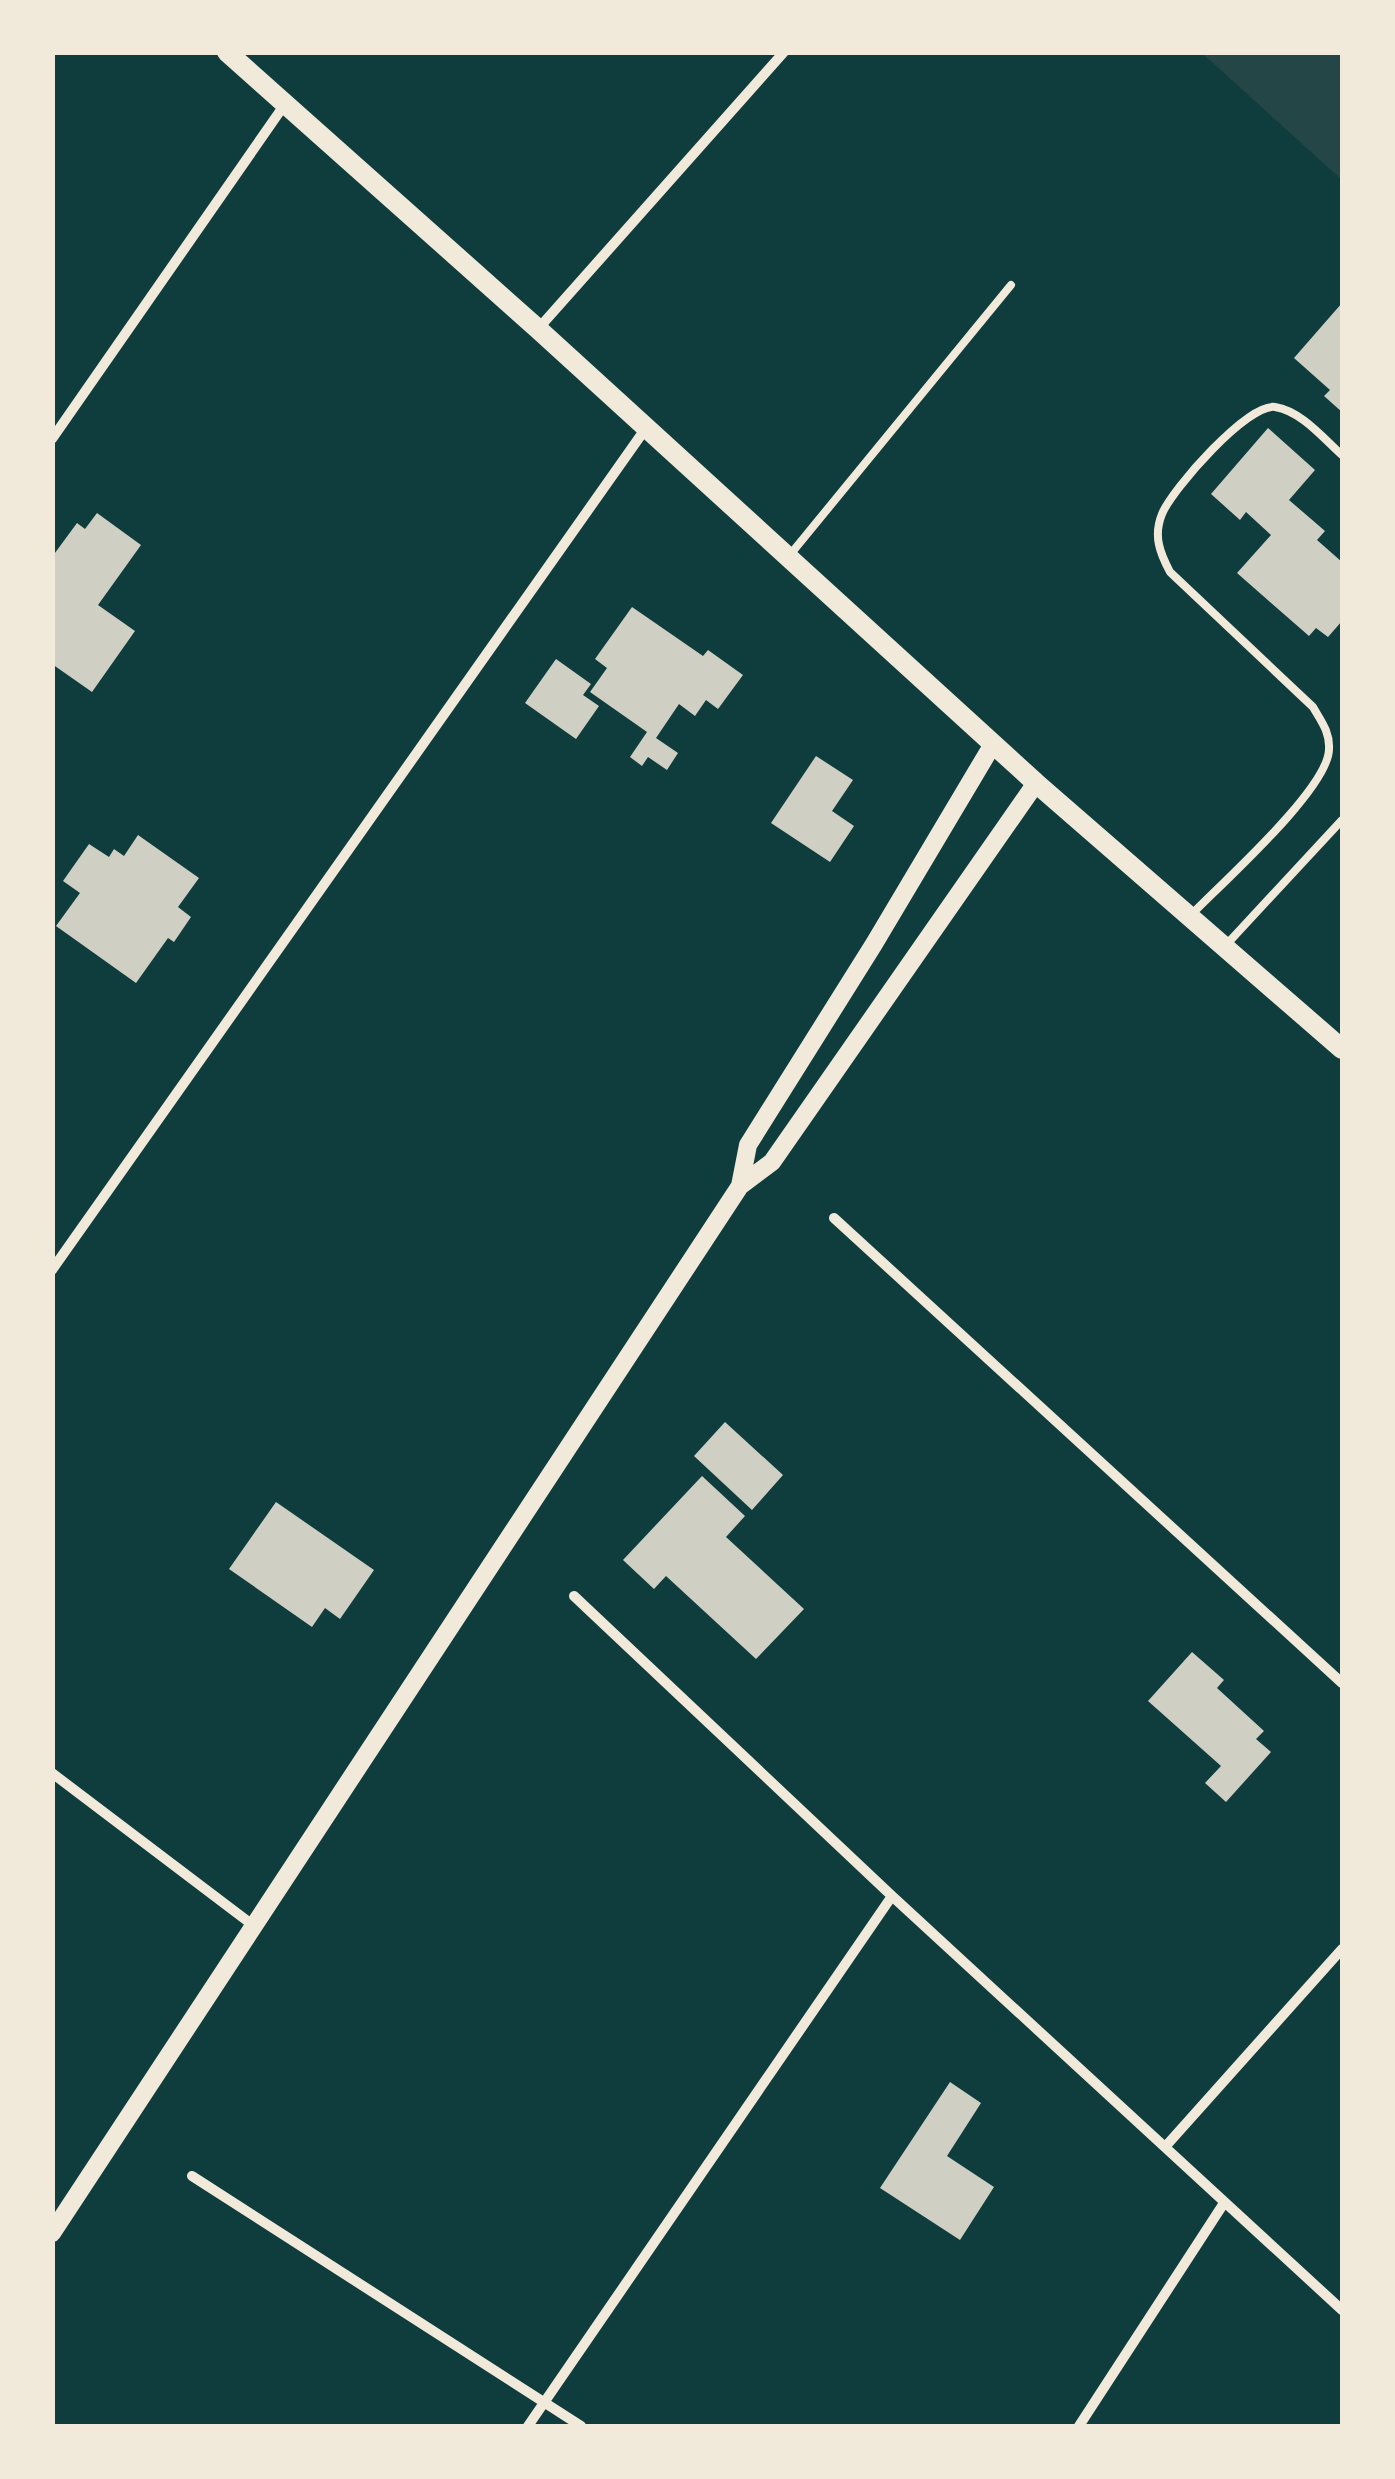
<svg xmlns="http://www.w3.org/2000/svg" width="1395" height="2479" font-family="'Work Sans',sans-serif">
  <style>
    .green { fill: #244646 }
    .building { fill: #cfcfc3 }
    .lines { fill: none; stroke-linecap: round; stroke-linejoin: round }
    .service { stroke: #f1e9da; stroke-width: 8 }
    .minor { stroke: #f1e9da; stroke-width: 10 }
    .tertiary { stroke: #f1e9da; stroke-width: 18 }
    .secondary { stroke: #f1e9da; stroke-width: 20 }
  </style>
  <rect width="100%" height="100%" fill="#0f3d3e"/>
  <path class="green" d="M 1202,53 L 1342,53 L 1342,180 Z"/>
  <path class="building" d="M 1342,303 L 1342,412 L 1324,396 L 1330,390 L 1294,358 Z
    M 1268,428 L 1315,470 L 1289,500 L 1325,531 L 1317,540 L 1342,562 L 1342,621 L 1328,637 L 1316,628 L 1309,636 L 1237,573 L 1271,535 L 1246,512 L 1240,520 L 1211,494 Z
    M 97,513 L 141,545 L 98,605 L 135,631 L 92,692 L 52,664 L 52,557 L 77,523 L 85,529 Z
    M 632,607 L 703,656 L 708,650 L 743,675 L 718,709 L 706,700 L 695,716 L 679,704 L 656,738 L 678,753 L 667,770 L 648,757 L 642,766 L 630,757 L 647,732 L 590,692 L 607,668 L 595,659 Z
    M 556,659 L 591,684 L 583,695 L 599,706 L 576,739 L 525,703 Z
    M 816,756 L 853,780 L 832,811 L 854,826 L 830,862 L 771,823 Z
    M 138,835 L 199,878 L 178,907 L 191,917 L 174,942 L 168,938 L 136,983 L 56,926 L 80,893 L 63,881 L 89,844 L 109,857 L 114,849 L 124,856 Z
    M 725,1422 L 783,1475 L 752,1510 L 694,1456 Z
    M 702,1476 L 745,1516 L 726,1537 L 804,1609 L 756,1659 L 666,1576 L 654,1589 L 623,1560 Z
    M 276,1502 L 374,1570 L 340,1619 L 325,1608 L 312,1627 L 229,1569 Z
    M 1192,1652 L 1224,1680 L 1217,1688 L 1264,1731 L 1256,1739 L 1271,1752 L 1226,1802 L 1205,1783 L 1221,1766 L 1148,1701 Z
    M 950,2082 L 981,2103 L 947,2156 L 994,2187 L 960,2240 L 880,2188 Z"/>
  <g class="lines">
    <path class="service" d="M 789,556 L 1011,285
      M 1192,914 C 1222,883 1329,788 1329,749 C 1330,732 1321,721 1313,707 L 1170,572 C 1160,553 1153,536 1162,514 C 1172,489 1248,403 1275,407 C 1301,411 1323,438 1342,455
      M 1227,944 L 1342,820"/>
    <path class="minor" d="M 538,329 L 784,52
      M 52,439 L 285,104
      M 834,1218 L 1342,1683
      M 52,1270 L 646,428
      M 574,1596 L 892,1896 L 1342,2310
      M 52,1773 L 254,1926
      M 1165,2147 L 1342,1949
      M 192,2176 L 581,2426
      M 528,2426 L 892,1896
      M 1079,2426 L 1224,2203"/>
    <path class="tertiary" d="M 740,1186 L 748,1145 L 874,944 L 993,744
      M 52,2233 L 740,1186 L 772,1162 L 1036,783"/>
    <path class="secondary" d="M 227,52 L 538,329 L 1036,783 L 1342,1049"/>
  </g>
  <rect width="1395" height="2479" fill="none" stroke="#f1e9da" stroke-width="110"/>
</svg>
